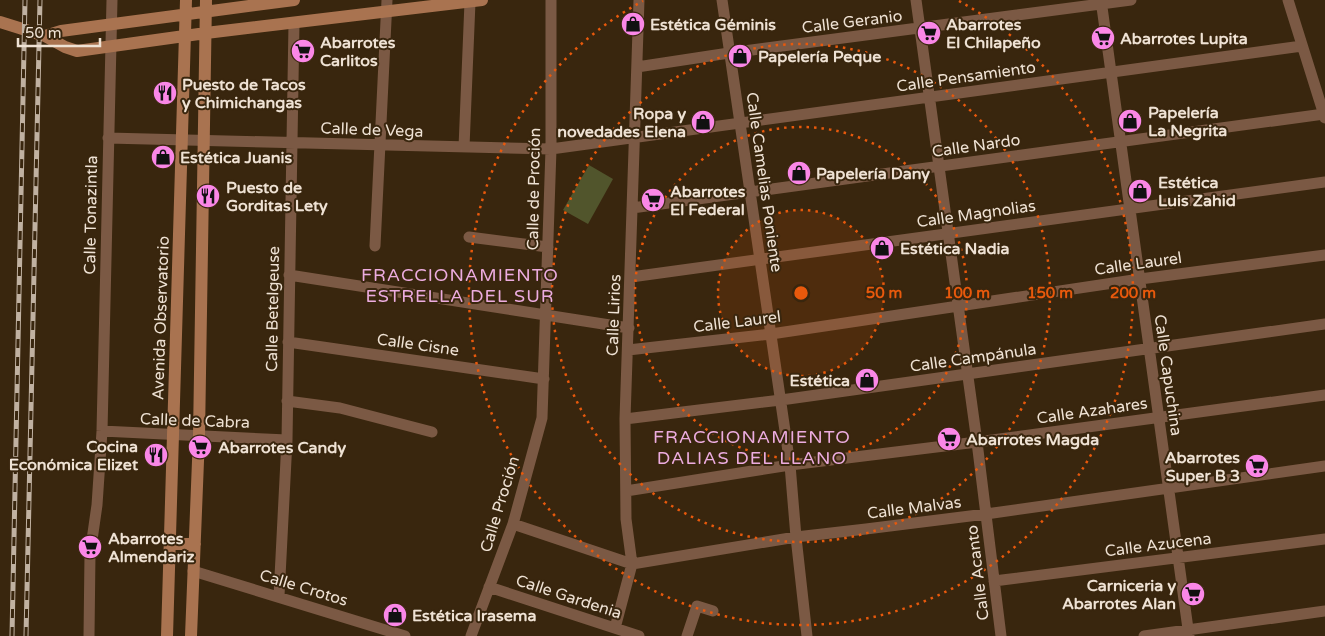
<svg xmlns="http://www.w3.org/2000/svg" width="1325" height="636" font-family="'Varela Round',sans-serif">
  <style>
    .green { fill: #51552c }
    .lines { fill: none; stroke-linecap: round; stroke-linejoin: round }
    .street { stroke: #7b5944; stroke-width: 11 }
    .secondary { stroke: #a97350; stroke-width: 12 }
    .rail-casing { stroke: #c0b1a1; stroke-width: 5 }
    .rail { stroke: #39260e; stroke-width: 3; stroke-dasharray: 9; stroke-linecap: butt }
    .ring { fill: none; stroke: #e8590c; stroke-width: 2.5; stroke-dasharray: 2.5 5 }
    .labels { text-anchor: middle; stroke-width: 4; stroke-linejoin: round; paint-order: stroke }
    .street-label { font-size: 16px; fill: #efe2d4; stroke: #39260e }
    .poi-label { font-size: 16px; font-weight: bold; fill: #efe2d4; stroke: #39260e; text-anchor: start }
    .neighbourhood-label { font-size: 18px; letter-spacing: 1px; fill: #ecacdf; stroke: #39260e }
    .centre { fill: #e8590c; stroke: #39260e; stroke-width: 2.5 }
    .ring-label { font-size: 15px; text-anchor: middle; font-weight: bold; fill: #e8590c; stroke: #39260e; stroke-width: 4; stroke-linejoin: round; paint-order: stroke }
  </style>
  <rect width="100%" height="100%" fill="#39260e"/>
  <path class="green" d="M 589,165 L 613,179 L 588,224 L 563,210 Z"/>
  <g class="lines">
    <path class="street" d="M 722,0 L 790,465 L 796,537 L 807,636
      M 916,0 L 977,442 L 1001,636
      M 1101,0 L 1189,636
      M 1288,0 L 1325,118
      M 637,67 L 729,53 L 1131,0
      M 108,138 L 551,149 L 1302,46
      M 464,147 L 470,2
      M 632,208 L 1324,114
      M 469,237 L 548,247
      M 375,246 L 387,0
      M 289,275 L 629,328
      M 631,277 L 1325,182
      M 288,342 L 544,379
      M 628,350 L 771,334 L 1140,279 L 1325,255
      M 287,401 L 340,408 L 432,432
      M 625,419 L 781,400 L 1325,324
      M 102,431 L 287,440
      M 626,491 L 790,465 L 977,442 L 1325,395
      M 513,524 L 632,564 L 796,537 L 866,529 L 986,514 L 1325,466
      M 193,571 L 405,636
      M 994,581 L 1325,539
      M 489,587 L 639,636
      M 279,596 L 287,440 L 294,23
      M 615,628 L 632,564 L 626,519 L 625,419 L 639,0
      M 89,636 L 90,554 L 97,505 L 102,431 L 112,0
      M 471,636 L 513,524 L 542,418 L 551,149 L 551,0
      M 687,636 L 697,606 L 713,611
      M 1144,636 L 1325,611"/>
    <path class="secondary" d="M 0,22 L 45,36 L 65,47 L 77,51 L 206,33 L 482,0
      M 45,36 L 61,31 L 294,0
      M 170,544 L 195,544
      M 167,636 L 186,0
      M 191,636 L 199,436 L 206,0"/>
    <g class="rail-casing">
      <path id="rail" d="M 12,636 L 25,0
        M 26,636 L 40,0"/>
    </g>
    <use href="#rail" class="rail"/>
  </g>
  <circle cx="801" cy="293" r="83" fill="#e8590c" fill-opacity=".12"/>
  <g class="ring">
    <circle cx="801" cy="293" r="83"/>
    <circle cx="801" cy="293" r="166"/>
    <circle cx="801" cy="293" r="249"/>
    <path d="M959 1A332 332 0 1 1 643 1"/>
  </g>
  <defs>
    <g id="shop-disc" transform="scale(1.25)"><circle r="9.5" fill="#fa87e7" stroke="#39260e"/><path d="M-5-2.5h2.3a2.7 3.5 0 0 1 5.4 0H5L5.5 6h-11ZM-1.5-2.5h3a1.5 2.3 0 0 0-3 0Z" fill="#111"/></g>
    <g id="supermarket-disc" transform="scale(1.25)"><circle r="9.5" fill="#fa87e7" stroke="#39260e"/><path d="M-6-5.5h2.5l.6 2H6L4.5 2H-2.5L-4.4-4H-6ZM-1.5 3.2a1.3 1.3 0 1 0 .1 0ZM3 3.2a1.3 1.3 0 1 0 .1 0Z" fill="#111"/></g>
    <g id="restaurant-disc" transform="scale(1.25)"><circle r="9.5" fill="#fa87e7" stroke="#39260e"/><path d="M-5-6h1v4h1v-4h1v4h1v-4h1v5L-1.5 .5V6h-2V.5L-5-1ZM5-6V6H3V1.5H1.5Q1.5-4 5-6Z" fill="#111"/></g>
  </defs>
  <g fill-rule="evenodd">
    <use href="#shop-disc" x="633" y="24"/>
    <use href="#supermarket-disc" x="929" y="33"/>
    <use href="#supermarket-disc" x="1103" y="38"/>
    <use href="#supermarket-disc" x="303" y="51"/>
    <use href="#shop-disc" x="740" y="56"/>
    <use href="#restaurant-disc" x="165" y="93"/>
    <use href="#shop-disc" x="1130" y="121"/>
    <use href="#shop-disc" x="703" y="122"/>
    <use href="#shop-disc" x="163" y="157"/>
    <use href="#shop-disc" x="799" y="173"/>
    <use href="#shop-disc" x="1140" y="191"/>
    <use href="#restaurant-disc" x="208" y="196"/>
    <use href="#supermarket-disc" x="653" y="200"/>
    <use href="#shop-disc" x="882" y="248"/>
    <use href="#shop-disc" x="867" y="380"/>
    <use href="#supermarket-disc" x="949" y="439"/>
    <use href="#supermarket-disc" x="200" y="447"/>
    <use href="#restaurant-disc" x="156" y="455"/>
    <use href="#supermarket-disc" x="1257" y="466"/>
    <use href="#supermarket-disc" x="90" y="547"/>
    <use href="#supermarket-disc" x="1193" y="594"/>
    <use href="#shop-disc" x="395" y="615"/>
  </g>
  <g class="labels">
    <g class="street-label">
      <text transform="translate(852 21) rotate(-7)" y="6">Calle Geranio</text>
      <text transform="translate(966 76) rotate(-8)" y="6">Calle Pensamiento</text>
      <text transform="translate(372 129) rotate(2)" y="6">Calle de Vega</text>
      <text transform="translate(976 145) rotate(-8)" y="6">Calle Nardo</text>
      <text transform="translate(765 182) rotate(82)" y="6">Calle Camelias Poniente</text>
      <text transform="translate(533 189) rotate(-89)" y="6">Calle de Proción</text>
      <text transform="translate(976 213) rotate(-8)" y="6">Calle Magnolias</text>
      <text transform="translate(90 215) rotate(-89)" y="6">Calle Tonazintla</text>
      <text transform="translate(1138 263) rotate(-8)" y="6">Calle Laurel</text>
      <text transform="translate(272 309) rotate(-89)" y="6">Calle Betelgeuse</text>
      <text transform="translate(613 315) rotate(-88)" y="6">Calle Lirios</text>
      <text transform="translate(160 318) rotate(-88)" y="6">Avenida Observatorio</text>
      <text transform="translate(737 321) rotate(-7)" y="6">Calle Laurel</text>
      <text transform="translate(418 344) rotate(8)" y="6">Calle Cisne</text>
      <text transform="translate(973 357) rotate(-8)" y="6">Calle Campánula</text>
      <text transform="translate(1169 375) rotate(82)" y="6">Calle Capuchina</text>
      <text transform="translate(1092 410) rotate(-8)" y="6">Calle Azahares</text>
      <text transform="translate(195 420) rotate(2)" y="6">Calle de Cabra</text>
      <text transform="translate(499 504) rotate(-73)" y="6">Calle Proción</text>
      <text transform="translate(914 507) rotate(-7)" y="6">Calle Malvas</text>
      <text transform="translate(1158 544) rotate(-7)" y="6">Calle Azucena</text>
      <text transform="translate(977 573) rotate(-97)" y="6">Calle Acanto</text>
      <text transform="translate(304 587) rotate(17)" y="6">Calle Crotos</text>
      <text transform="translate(569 596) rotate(18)" y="6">Calle Gardenia</text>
    </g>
    <g class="poi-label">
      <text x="650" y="30">Estética Géminis</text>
      <text x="946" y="30">Abarrotes<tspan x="946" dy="18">El Chilapeño</tspan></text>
      <text x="1120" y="44">Abarrotes Lupita</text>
      <text x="320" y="48">Abarrotes<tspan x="320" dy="18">Carlitos</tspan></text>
      <text x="758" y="62">Papelería Peque</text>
      <text x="182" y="90">Puesto de Tacos<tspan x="182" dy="18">y Chimichangas</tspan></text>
      <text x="1148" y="118">Papelería<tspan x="1148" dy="18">La Negrita</tspan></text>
      <text x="686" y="119" text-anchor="end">Ropa y<tspan x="686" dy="18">novedades Elena</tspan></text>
      <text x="180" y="163">Estética Juanis</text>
      <text x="816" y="179">Papelería Dany</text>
      <text x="1158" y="188">Estética<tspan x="1158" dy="18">Luis Zahid</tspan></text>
      <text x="226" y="193">Puesto de<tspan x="226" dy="18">Gorditas Lety</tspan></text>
      <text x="670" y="197">Abarrotes<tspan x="670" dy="18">El Federal</tspan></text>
      <text x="900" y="254">Estética Nadia</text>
      <text x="850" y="386" text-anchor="end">Estética</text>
      <text x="966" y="445">Abarrotes Magda</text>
      <text x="138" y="452" text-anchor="end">Cocina<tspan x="138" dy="18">Económica Elizet</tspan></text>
      <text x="218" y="453">Abarrotes Candy</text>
      <text x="1240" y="463" text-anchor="end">Abarrotes<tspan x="1240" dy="18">Super B 3</tspan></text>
      <text x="108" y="544">Abarrotes<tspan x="108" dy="18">Almendariz</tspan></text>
      <text x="1176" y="591" text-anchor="end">Carniceria y<tspan x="1176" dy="18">Abarrotes Alan</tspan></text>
      <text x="412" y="621">Estética Irasema</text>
    </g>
    <g class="neighbourhood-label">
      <text x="460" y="281">FRACCIONAMIENTO<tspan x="460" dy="21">ESTRELLA DEL SUR</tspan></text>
      <text x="752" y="443">FRACCIONAMIENTO<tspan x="752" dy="21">DALIAS DEL LLANO</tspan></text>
    </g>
  </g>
  <circle cx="801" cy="293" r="8" class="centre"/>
  <g class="ring-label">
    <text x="884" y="298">50 m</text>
    <text x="967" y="298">100 m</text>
    <text x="1050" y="298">150 m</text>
    <text x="1133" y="298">200 m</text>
  </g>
  <path d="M18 38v8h82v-8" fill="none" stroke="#efe2d4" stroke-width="2.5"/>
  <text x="25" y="38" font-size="15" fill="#efe2d4" stroke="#39260e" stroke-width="4" paint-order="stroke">50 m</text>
</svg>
